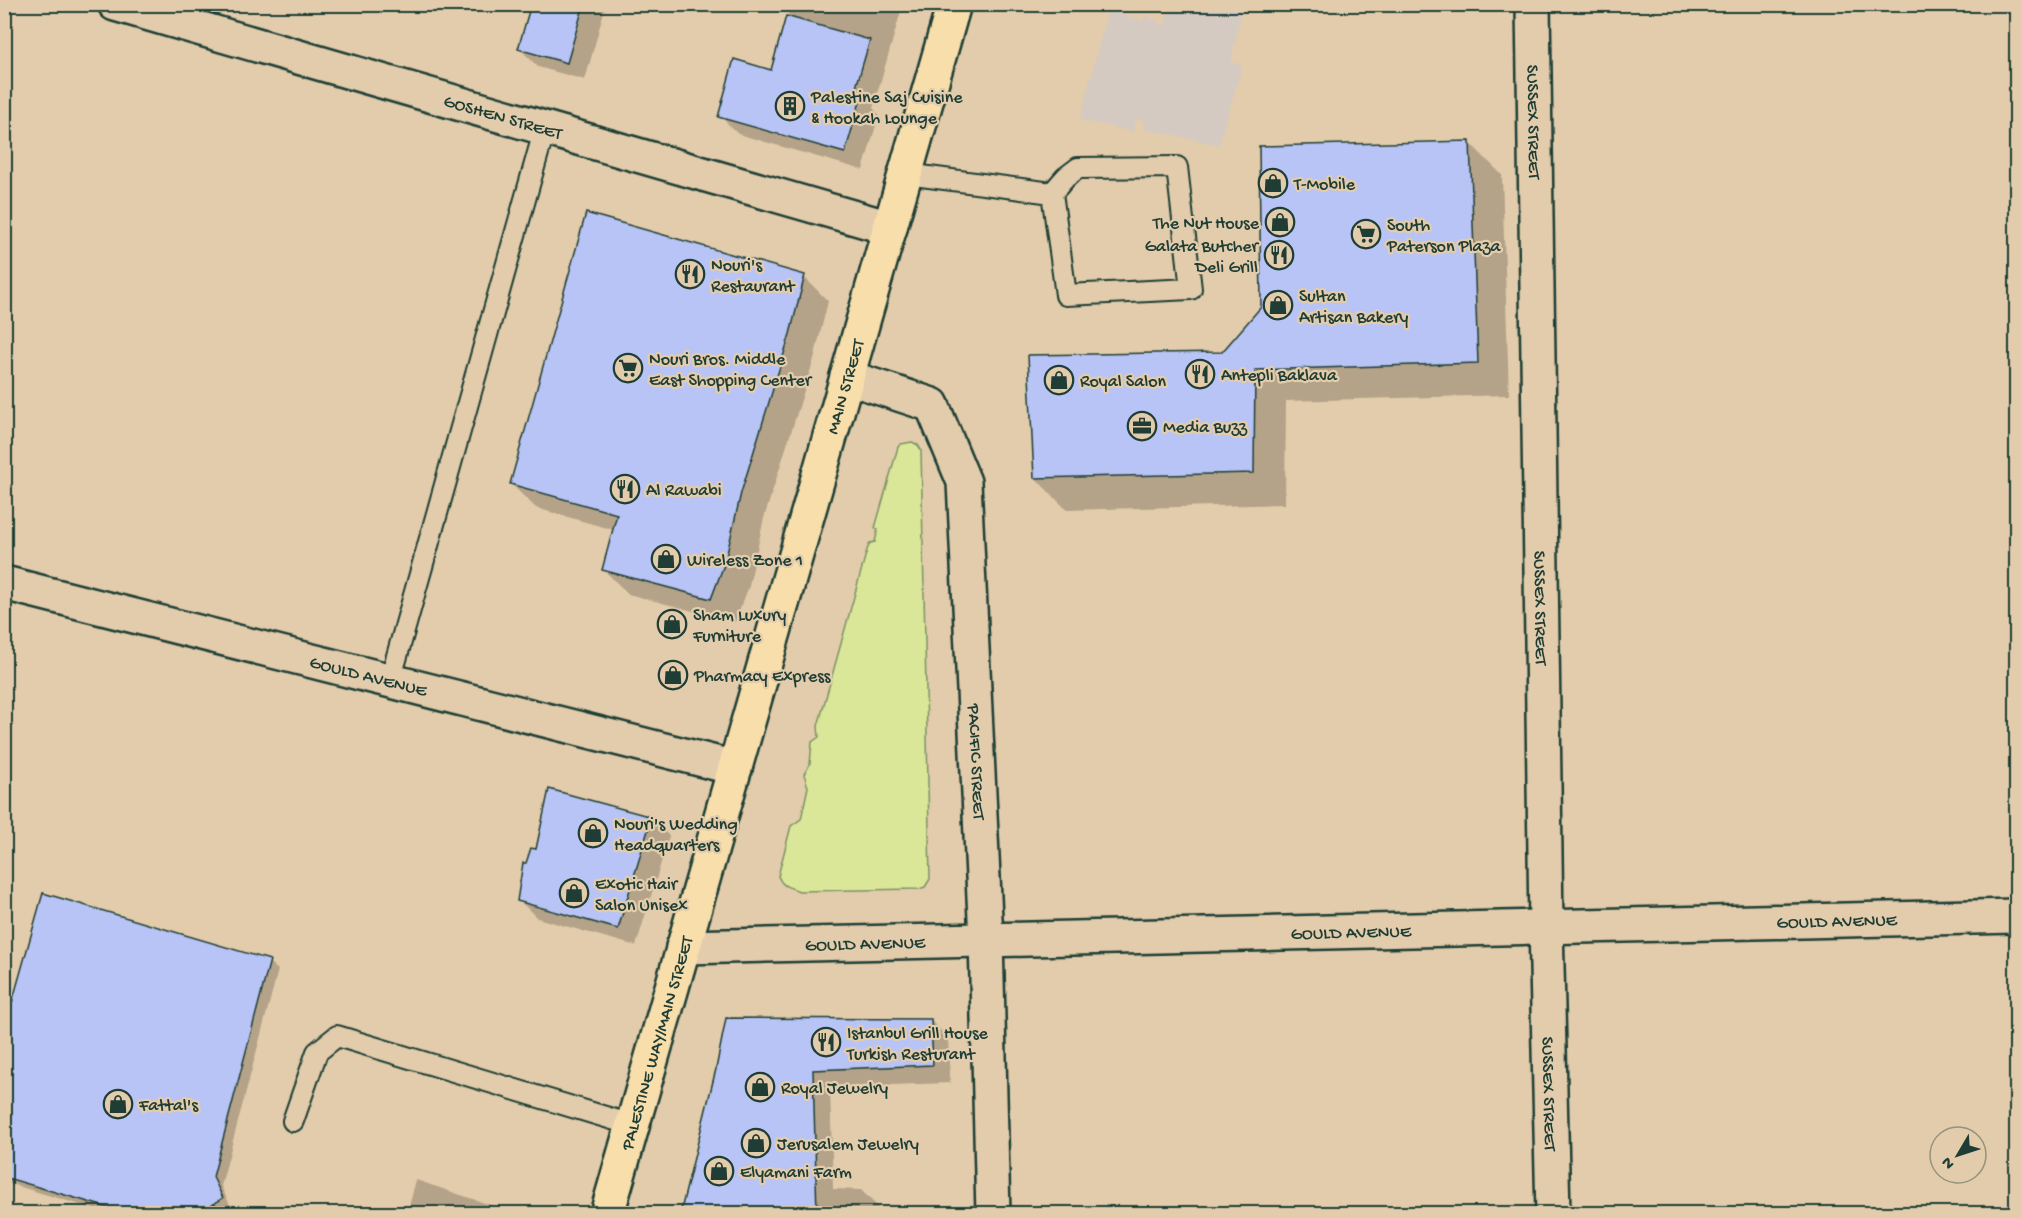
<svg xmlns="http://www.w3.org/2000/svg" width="2021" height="1218" font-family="'Gochi Hand',sans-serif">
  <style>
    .built { fill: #d5cac1 }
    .green { fill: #dae698; stroke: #7c9266; stroke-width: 1.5 }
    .shadow { fill: #0003 }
    .building { fill: #b8c4f5; stroke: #1f3d34; stroke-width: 1.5 }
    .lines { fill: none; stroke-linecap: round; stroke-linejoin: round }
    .lane-casing { stroke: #1f3d34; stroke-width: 24 }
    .street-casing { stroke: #1f3d34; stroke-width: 38 }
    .primary-casing { stroke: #1f3d34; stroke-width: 38 }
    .lane { stroke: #e2ccab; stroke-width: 20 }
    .street { stroke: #e2ccab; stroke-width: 33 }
    .primary { stroke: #f8deab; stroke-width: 33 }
    .labels { text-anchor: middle; stroke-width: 4.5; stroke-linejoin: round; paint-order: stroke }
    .poi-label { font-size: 18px; fill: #1f3d34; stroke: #e2ccab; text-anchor: start }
    .street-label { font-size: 18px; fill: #1f3d34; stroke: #e2ccab }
  </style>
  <rect width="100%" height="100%" fill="#e2ccab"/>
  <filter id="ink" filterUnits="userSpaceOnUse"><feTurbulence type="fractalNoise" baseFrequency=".0167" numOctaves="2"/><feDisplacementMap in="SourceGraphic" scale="12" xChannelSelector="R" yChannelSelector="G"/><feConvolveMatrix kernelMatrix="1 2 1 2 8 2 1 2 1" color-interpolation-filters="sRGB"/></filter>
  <g filter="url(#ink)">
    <path class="built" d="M 1171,5 L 1243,5 L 1231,62 L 1242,66 L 1219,145 L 1143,129 L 1145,121 L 1136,119 L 1133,132 L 1080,120 L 1108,9 L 1143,21 L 1146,15 L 1164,25 Z"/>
    <path class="green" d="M 912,442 L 918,445 L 921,450 L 930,879 L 925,887 L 919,889 L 799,891 C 788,886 783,888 778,876 L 791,826 L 801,819 L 808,787 L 804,774 L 810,764 L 812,742 L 819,737 L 818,726 L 867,550 L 870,543 L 875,542 L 878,529 L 875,528 L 898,447 L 901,444 Z"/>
    <path class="shadow" d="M 533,4 L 606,4 L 585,80 L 538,67 L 520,49 Z
      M 791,4 L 903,4 L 873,108 L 879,115 L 863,170 L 738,134 L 720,116 L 772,72 Z
      M 1470,143 L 1502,175 L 1509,395 L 1286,401 L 1285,504 L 1067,510 L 1035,478 L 1223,353 Z
      M 804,277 L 828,301 L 814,359 L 764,518 L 749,586 L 735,622 L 628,594 L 604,570 L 614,530 L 536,508 L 511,484 Z
      M 651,818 L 669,836 L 636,946 L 537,918 L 519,900 L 537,851 Z
      M 269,962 L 278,970 L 221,1186 L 231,1207 L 221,1214 L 111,1214 L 4,1182 L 4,1037 Z
      M 930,1020 L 948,1038 L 950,1083 L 830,1087 L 833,1189 L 861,1190 L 879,1208 L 879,1214 L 681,1214 L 717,1069 Z
      M 416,1180 L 518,1214 L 407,1214 Z"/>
    <path class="building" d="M 531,4 L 584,4 L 567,63 L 518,49 Z
      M 786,16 L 870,40 L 854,94 L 862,95 L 845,153 L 718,117 L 734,59 L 771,70 Z
      M 1470,141 L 1478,363 L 1255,370 L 1254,473 L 1034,478 L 1028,355 L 1222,352 L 1261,307 L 1259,146 Z
      M 586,213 L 805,275 L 790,334 L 741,493 L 725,562 L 711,599 L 602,570 L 617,514 L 510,484 Z
      M 549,789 L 652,817 L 618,929 L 517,901 L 523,863 L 526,863 L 531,848 L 536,849 Z
      M 43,893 L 270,960 L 213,1177 L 223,1198 L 198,1214 L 129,1214 L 4,1177 L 4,1031 Z
      M 726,1018 L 931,1019 L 933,1065 L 813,1070 L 817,1214 L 680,1214 L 716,1069 Z"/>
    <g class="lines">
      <g class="lane-casing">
        <path id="lane" d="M 906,174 L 1052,193 L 1066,295 L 1191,289 L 1177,167 L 1078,168 L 1066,177 L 1052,193
          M 390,681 L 545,128
          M 293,1121 L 317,1052 L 337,1036 L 632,1125"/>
      </g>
      <g class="street-casing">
        <g id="street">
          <path id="s1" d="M 115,4 L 890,228"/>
          <path id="s2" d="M 1533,4 L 1546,925 L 1553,1214"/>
          <path id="s3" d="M 847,377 L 932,405 L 964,482 L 986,939 L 993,1214"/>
          <path id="s4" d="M 4,583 L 735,768"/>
          <path id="s5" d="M 683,947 L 2016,916"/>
        </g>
      </g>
      <g class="primary-casing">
        <g id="primary">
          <path id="s6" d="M 607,1214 L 954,4"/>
        </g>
      </g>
      <use href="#lane" class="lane"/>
      <use href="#street" class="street"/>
      <use href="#primary" class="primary"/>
    </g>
  </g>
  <defs>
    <g id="building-ring" transform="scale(1.5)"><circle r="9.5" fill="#e2ccab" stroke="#1f3d34" stroke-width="1.5"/><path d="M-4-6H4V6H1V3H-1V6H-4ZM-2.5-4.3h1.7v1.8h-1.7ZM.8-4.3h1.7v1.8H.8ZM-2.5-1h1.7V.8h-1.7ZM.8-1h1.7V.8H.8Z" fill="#1f3d34"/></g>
    <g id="shop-ring" transform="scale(1.5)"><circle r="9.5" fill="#e2ccab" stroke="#1f3d34" stroke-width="1.5"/><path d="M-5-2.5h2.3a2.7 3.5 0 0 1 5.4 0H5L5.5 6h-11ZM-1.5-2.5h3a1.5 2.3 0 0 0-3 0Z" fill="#1f3d34"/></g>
    <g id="supermarket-ring" transform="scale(1.5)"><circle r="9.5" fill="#e2ccab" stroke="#1f3d34" stroke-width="1.5"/><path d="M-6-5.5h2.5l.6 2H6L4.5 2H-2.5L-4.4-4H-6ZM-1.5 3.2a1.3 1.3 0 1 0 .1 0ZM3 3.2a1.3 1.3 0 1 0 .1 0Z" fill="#1f3d34"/></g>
    <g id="restaurant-ring" transform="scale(1.5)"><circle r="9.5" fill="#e2ccab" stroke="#1f3d34" stroke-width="1.5"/><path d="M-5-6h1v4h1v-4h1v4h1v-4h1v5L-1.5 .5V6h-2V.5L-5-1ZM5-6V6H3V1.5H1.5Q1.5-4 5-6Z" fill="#1f3d34"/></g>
    <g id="office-ring" transform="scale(1.5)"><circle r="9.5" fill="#e2ccab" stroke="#1f3d34" stroke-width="1.5"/><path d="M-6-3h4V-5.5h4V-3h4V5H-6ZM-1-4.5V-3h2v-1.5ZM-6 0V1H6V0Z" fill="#1f3d34"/></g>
  </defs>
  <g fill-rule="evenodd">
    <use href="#building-ring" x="790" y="106"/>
    <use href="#shop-ring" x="1273" y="183"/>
    <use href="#shop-ring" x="1280" y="222"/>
    <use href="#supermarket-ring" x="1366" y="234"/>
    <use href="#restaurant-ring" x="1279" y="255"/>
    <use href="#restaurant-ring" x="690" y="274"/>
    <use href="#shop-ring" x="1278" y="305"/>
    <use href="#supermarket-ring" x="628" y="368"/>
    <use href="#restaurant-ring" x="1200" y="374"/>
    <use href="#shop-ring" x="1059" y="380"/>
    <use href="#office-ring" x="1142" y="426"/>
    <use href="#restaurant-ring" x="625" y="489"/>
    <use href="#shop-ring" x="666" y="559"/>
    <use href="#shop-ring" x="672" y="624"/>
    <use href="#shop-ring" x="673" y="675"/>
    <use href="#shop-ring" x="593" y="833"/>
    <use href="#shop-ring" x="574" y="893"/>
    <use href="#restaurant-ring" x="826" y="1042"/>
    <use href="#shop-ring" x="760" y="1087"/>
    <use href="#shop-ring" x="118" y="1104"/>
    <use href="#shop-ring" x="756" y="1143"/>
    <use href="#shop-ring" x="719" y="1171"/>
  </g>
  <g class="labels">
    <g class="poi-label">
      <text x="811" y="102">Palestine Saj Cuisine<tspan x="811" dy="21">&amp; Hookah Lounge</tspan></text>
      <text x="1294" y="189">T-Mobile</text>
      <text x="1259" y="228" text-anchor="end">The Nut House</text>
      <text x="1387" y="230">South<tspan x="1387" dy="21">Paterson Plaza</tspan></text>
      <text x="1258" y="251" text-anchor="end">Galata Butcher<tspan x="1258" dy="21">Deli Grill</tspan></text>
      <text x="711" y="270">Nouri's<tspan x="711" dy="21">Restaurant</tspan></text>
      <text x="1299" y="301">Sultan<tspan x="1299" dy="21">Artisan Bakery</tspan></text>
      <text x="649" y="364">Nouri Bros. Middle<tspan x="649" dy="21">East Shopping Center</tspan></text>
      <text x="1221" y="380">Antepli Baklava</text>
      <text x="1080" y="386">Royal Salon</text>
      <text x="1163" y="432">Media Buzz</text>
      <text x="646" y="495">Al Rawabi</text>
      <text x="687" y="565">Wireless Zone 1</text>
      <text x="693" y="620">Sham Luxury<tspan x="693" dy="21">Furniture</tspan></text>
      <text x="694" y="681">Pharmacy Express</text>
      <text x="614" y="829">Nouri's Wedding<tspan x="614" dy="21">Headquarters</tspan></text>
      <text x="595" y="889">Exotic Hair<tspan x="595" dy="21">Salon Unisex</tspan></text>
      <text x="847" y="1038">Istanbul Grill House<tspan x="847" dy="21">Turkish Resturant</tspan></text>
      <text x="781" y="1093">Royal Jewelry</text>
      <text x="139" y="1110">Fattal's</text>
      <text x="777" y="1149">Jerusalem Jewelry</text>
      <text x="740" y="1177">Elyamani Farm</text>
    </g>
    <g class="street-label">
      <text dy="6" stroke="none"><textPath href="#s1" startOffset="404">GOSHEN STREET</textPath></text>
      <text dy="6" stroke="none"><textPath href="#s2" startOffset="118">SUSSEX STREET</textPath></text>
      <text dy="6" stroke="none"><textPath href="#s6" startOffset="861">MAIN STREET</textPath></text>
      <text dy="6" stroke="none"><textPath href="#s2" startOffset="604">SUSSEX STREET</textPath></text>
      <text dy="6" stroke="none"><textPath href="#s4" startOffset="376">GOULD AVENUE</textPath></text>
      <text dy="6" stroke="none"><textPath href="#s3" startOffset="453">PACIFIC STREET</textPath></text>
      <text dy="6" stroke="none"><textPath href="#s5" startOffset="1154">GOULD AVENUE</textPath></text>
      <text dy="6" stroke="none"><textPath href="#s5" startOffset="668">GOULD AVENUE</textPath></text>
      <text dy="6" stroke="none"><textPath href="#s5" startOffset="182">GOULD AVENUE</textPath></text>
      <text dy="6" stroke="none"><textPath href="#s6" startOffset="178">PALESTINE WAY/MAIN STREET</textPath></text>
      <text dy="6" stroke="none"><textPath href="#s2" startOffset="1090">SUSSEX STREET</textPath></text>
    </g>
  </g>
  <rect width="2021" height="1218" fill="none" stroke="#e2ccab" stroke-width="24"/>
  <rect x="12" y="12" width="1997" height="1194" fill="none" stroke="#1f3d34" stroke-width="2" filter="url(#ink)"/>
  <g transform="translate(1958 1155) rotate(231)"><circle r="28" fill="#e2ccab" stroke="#94937b" stroke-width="1.5"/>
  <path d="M0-4.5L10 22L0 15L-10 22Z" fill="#1f3d34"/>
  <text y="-9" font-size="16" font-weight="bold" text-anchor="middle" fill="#1f3d34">N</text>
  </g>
</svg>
